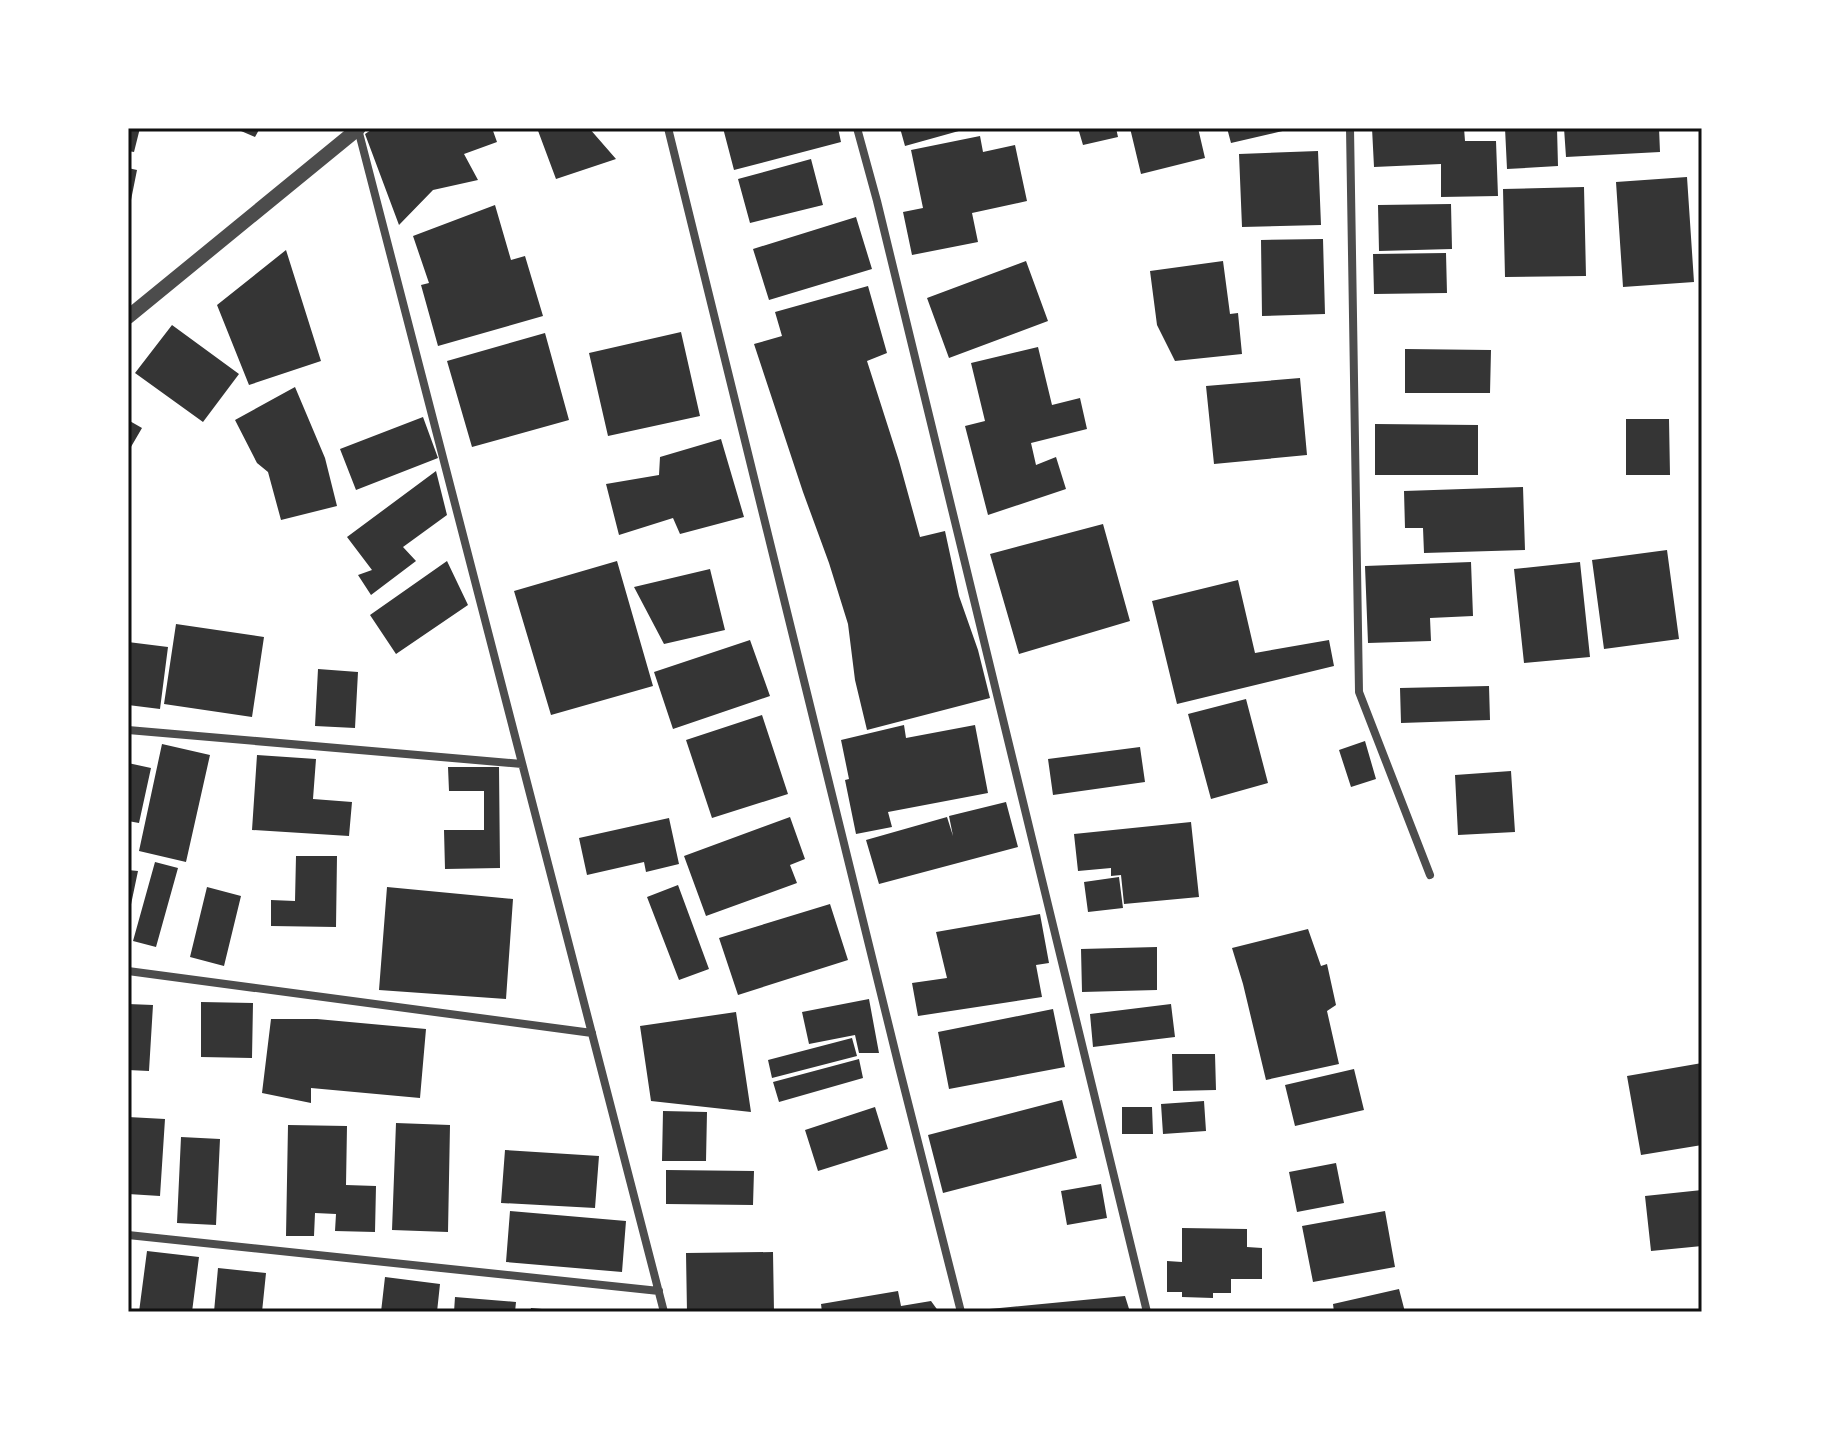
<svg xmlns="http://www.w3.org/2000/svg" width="1830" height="1440" font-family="Poppins,sans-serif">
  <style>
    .building { fill: #353535 }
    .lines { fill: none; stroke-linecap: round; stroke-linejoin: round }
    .minor { stroke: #4c4c4c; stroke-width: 8 }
    .tertiary { stroke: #4c4c4c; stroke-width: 14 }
    .neatline { fill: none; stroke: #111; stroke-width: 3 }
  </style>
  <rect width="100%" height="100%" fill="#fff"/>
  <path class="building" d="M 128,128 L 140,128 L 134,152 L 128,151 Z
    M 234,128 L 260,128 L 255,137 Z
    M 374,128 L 492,128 L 497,142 L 464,154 L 478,180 L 433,190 L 399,225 L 365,134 Z
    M 537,128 L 589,128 L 616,159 L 556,179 Z
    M 723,128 L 838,128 L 841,142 L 734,170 Z
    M 900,128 L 965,128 L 966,129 L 905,146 Z
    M 1078,128 L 1116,128 L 1118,137 L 1083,145 Z
    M 1130,128 L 1198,128 L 1205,158 L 1141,174 Z
    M 1227,128 L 1291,128 L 1291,129 L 1231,143 Z
    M 1372,128 L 1464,128 L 1465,141 L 1496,141 L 1498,196 L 1441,197 L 1441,164 L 1374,167 Z
    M 1505,128 L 1557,128 L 1558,166 L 1507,169 Z
    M 1564,128 L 1659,128 L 1660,152 L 1566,157 Z
    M 980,136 L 983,152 L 1015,145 L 1027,201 L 972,213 L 978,242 L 912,255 L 903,212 L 923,208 L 911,150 Z
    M 1318,151 L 1321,225 L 1242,227 L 1239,154 Z
    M 811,159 L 823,205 L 750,223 L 738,179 Z
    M 128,168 L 137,170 L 131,200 L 128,199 Z
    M 1687,177 L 1694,282 L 1623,287 L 1616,182 Z
    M 1584,187 L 1586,276 L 1505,277 L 1503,189 Z
    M 1451,204 L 1452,249 L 1379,251 L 1378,205 Z
    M 495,205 L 511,260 L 525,256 L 543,316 L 438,346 L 421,285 L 429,283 L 413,236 Z
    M 856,217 L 872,269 L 769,300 L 753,249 Z
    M 1323,239 L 1325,314 L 1262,316 L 1261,240 Z
    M 286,250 L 321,361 L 249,385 L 217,305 Z
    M 1446,253 L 1447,293 L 1374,294 L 1373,254 Z
    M 1026,261 L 1048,321 L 949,358 L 927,298 Z
    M 1223,261 L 1230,314 L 1238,313 L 1242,354 L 1175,361 L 1157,325 L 1150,271 Z
    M 868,286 L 887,353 L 867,361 L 899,461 L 920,537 L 945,531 L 959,596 L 978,650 L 990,698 L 867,730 L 855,680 L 848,624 L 829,563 L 803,492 L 754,344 L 782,336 L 775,312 Z
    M 172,325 L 239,374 L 203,422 L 135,373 Z
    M 681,332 L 700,416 L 608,436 L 589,353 Z
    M 545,333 L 569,420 L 472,447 L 447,361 Z
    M 1038,347 L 1052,405 L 1080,398 L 1087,429 L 1031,443 L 1036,465 L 1056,457 L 1066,489 L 988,515 L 965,426 L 985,421 L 971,363 Z
    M 1405,349 L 1491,350 L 1490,393 L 1405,393 Z
    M 1300,378 L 1307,455 L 1214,464 L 1206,386 Z
    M 295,387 L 325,458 L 337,506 L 281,520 L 268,472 L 257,463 L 235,420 Z
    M 423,417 L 438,458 L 356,490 L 340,449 Z
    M 1626,419 L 1669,419 L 1670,475 L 1626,475 Z
    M 128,420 L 142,428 L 128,452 Z
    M 1375,424 L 1478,425 L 1478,475 L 1375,475 Z
    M 721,439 L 744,517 L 680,534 L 673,518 L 619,535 L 606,484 L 659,475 L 660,457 Z
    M 436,471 L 447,515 L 403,547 L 416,561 L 371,595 L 358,575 L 372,570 L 347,537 Z
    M 1523,487 L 1525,550 L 1424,553 L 1423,528 L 1405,528 L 1404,491 Z
    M 1103,524 L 1130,621 L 1019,654 L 990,554 Z
    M 1667,550 L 1679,639 L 1604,649 L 1592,560 Z
    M 447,561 L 468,605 L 396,654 L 370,615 Z
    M 617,561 L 653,686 L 551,715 L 514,591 Z
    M 1471,562 L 1473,616 L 1430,618 L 1431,641 L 1368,643 L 1365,566 Z
    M 1580,562 L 1590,657 L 1524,663 L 1514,569 Z
    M 710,569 L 725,630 L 664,644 L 634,587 Z
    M 1238,580 L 1255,653 L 1329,640 L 1334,666 L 1177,704 L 1152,601 Z
    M 176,624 L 264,637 L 252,717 L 164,704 Z
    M 750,640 L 770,696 L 673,729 L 654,672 Z
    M 128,642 L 168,647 L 160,709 L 128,705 Z
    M 318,669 L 358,672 L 355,728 L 315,726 Z
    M 1489,686 L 1490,720 L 1401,723 L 1400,688 Z
    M 1246,699 L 1268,783 L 1211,799 L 1188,714 Z
    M 762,715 L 788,794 L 712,818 L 686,740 Z
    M 904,725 L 906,738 L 975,725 L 988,793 L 888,812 L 892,827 L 856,834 L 845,780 L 849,779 L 841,740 Z
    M 1365,741 L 1376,779 L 1351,787 L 1339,750 Z
    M 162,744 L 210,755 L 186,862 L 139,851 Z
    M 1140,747 L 1145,782 L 1053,795 L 1048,759 Z
    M 257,755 L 316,759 L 313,799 L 352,802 L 349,836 L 252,830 Z
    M 128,763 L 151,768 L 139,823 L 128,821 Z
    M 448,767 L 499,767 L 500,868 L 445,869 L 444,830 L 484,830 L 484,791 L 449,791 Z
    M 1511,771 L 1515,832 L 1458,835 L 1455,775 Z
    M 1006,802 L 1018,847 L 879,884 L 866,840 L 947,817 L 953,836 L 949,816 Z
    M 790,817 L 805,859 L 790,865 L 797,883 L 706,916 L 684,856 Z
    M 669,818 L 679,864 L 646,872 L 644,862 L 587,875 L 579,838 Z
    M 1191,822 L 1199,897 L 1124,904 L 1121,875 L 1111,876 L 1111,868 L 1078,871 L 1074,834 Z
    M 296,856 L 337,856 L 336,927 L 271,926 L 271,900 L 295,901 Z
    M 155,862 L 178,868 L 156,947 L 133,941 Z
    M 128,870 L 138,871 L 129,914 L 128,914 Z
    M 1119,877 L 1123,908 L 1088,912 L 1084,882 Z
    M 678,885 L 709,969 L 679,980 L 647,897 Z
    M 207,887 L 241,896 L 224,966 L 190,957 Z
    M 387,887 L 513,899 L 506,999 L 379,990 Z
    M 830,904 L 848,960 L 738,995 L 719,938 Z
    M 1040,914 L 1049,963 L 1036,965 L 1042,997 L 918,1016 L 912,983 L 947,978 L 936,932 Z
    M 1308,929 L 1321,966 L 1327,964 L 1336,1005 L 1327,1011 L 1339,1064 L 1266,1080 L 1243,984 L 1232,948 Z
    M 1157,947 L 1157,990 L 1082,992 L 1081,949 Z
    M 869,999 L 879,1053 L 859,1053 L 855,1035 L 809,1044 L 802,1012 Z
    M 201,1002 L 253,1003 L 252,1058 L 201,1057 Z
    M 128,1004 L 153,1005 L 149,1071 L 128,1070 Z
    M 1171,1004 L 1175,1037 L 1093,1047 L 1090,1014 Z
    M 1053,1009 L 1065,1067 L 949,1089 L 938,1032 Z
    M 736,1012 L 751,1112 L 651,1101 L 640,1026 Z
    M 271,1019 L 317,1019 L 426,1029 L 420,1098 L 311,1088 L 311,1103 L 262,1093 Z
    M 852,1038 L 857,1056 L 772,1078 L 768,1060 Z
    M 1172,1054 L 1215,1054 L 1216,1090 L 1173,1091 Z
    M 859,1059 L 863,1078 L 779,1102 L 773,1082 Z
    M 1702,1063 L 1702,1145 L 1641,1155 L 1627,1076 Z
    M 1354,1069 L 1364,1110 L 1295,1126 L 1285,1085 Z
    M 1062,1100 L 1077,1158 L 943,1193 L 928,1135 Z
    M 1204,1101 L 1206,1131 L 1163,1134 L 1161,1104 Z
    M 875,1107 L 888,1149 L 818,1171 L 805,1130 Z
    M 1122,1107 L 1152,1107 L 1153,1134 L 1122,1134 Z
    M 663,1111 L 707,1112 L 706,1161 L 662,1161 Z
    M 128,1117 L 165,1119 L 160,1196 L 128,1194 Z
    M 396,1123 L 450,1125 L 448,1232 L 392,1230 Z
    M 288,1125 L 347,1126 L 346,1185 L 376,1186 L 375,1232 L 335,1231 L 336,1214 L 315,1213 L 314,1236 L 286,1236 Z
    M 181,1137 L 220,1139 L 216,1225 L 177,1223 Z
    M 505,1150 L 599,1156 L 595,1208 L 501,1203 Z
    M 1336,1163 L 1344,1203 L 1297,1212 L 1289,1172 Z
    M 666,1170 L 754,1171 L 753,1205 L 666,1204 Z
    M 1101,1184 L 1107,1218 L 1067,1225 L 1061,1191 Z
    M 1702,1190 L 1702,1246 L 1651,1251 L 1645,1196 Z
    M 510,1211 L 626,1221 L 622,1272 L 506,1262 Z
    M 1385,1211 L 1395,1267 L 1313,1282 L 1302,1226 Z
    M 1182,1228 L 1247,1229 L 1247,1247 L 1262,1248 L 1262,1279 L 1231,1279 L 1231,1293 L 1213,1293 L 1213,1298 L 1182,1297 L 1182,1292 L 1167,1292 L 1167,1261 L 1182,1262 Z
    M 147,1251 L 199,1257 L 192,1312 L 139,1312 Z
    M 773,1252 L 774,1312 L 687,1312 L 686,1253 Z
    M 218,1268 L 266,1273 L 262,1312 L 214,1312 Z
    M 385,1277 L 440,1284 L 437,1312 L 381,1312 Z
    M 1399,1289 L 1405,1312 L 1334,1312 L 1333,1304 Z
    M 898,1291 L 901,1306 L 931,1301 L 939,1312 L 822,1312 L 821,1304 Z
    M 1125,1296 L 1130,1312 L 979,1312 L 979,1310 Z
    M 455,1297 L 516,1302 L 515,1312 L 454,1312 Z
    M 531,1308 L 553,1310 L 553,1312 L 530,1312 Z"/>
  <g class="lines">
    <path class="minor" d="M 668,128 L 899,1067 L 961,1312
      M 857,128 L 877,201 L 1147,1312
      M 1350,128 L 1359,692 L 1430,875
      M 358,129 L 664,1312
      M 128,730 L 522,764
      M 128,971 L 592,1033
      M 128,1235 L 659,1291"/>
    <path class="tertiary" d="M 128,317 L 359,128"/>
  </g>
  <rect width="1830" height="1440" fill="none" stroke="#ffffff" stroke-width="260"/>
  <rect x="130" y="130" width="1570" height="1180" class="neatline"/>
</svg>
